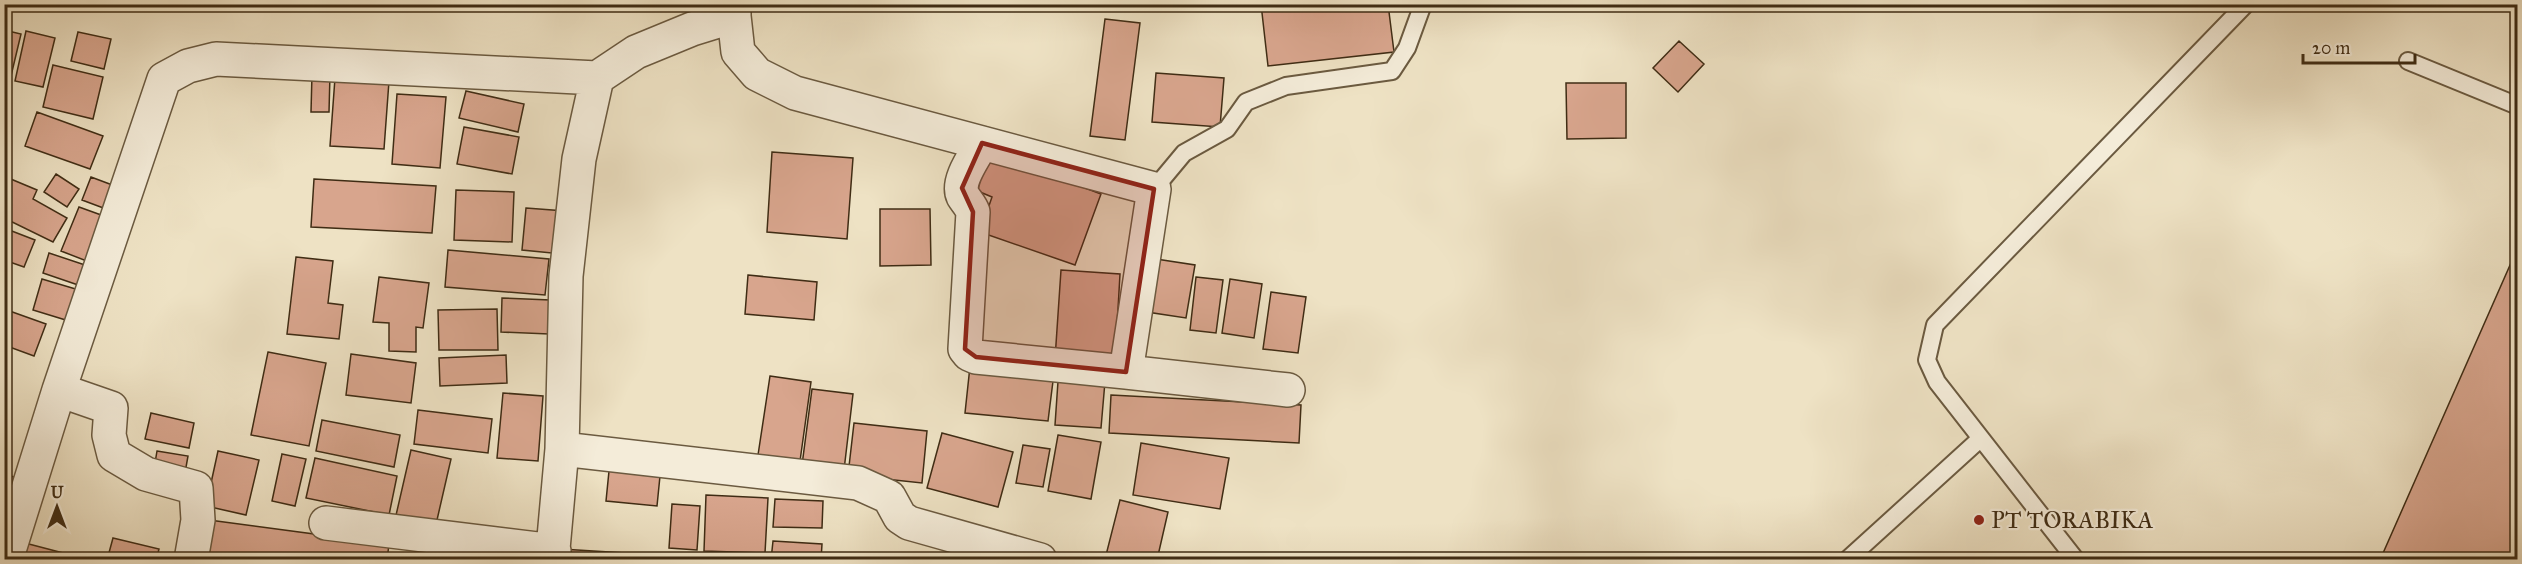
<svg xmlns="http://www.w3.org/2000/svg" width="2522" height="564" font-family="'IM FELL Great Primer',serif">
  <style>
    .building { fill: #d8a58d; stroke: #3f2c14; stroke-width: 1.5 }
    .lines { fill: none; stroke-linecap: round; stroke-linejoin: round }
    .service-casing { stroke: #6b5a40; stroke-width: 20 }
    .minor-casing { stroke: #6b5a40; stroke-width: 36 }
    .service { stroke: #f4ecd9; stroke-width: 16 }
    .minor { stroke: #f4ecd9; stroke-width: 33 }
    .marked { fill: #8f2418; fill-opacity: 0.2; stroke: #8f2418; stroke-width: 4.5; stroke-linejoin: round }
    .poi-dot { fill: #8f2418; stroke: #f4ecd9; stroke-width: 2 }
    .labels { text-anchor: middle; stroke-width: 4.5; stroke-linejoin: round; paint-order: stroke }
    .poi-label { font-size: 24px; fill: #3f2c14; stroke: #f4ecd9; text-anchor: start }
  </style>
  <rect width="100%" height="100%" fill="#eee2c4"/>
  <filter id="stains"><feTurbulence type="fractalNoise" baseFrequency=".00333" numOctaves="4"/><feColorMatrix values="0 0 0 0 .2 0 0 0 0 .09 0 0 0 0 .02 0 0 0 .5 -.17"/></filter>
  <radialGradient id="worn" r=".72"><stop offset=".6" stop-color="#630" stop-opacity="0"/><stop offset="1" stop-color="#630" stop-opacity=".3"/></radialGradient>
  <path class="building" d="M 1261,4 L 1388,4 L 1394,52 L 1268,66 Z
    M 1105,19 L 1140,23 L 1125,140 L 1090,136 Z
    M 4,30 L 21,34 L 5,101 L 4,100 Z
    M 26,31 L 55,38 L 43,87 L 15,81 Z
    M 78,32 L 111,39 L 104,69 L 71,61 Z
    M 1679,41 L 1704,64 L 1678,92 L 1653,68 Z
    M 53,65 L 103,77 L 93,119 L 43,107 Z
    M 1156,73 L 1224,78 L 1220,127 L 1152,122 Z
    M 312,74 L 330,74 L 329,112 L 311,112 Z
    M 335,78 L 389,81 L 384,149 L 330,146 Z
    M 1566,83 L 1626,83 L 1626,138 L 1567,139 Z
    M 466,91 L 524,104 L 518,132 L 459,118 Z
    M 397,94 L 446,97 L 440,168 L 392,164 Z
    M 37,112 L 103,136 L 90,169 L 25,146 Z
    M 464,127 L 519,137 L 512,174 L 457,164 Z
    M 983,149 L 1101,194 L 1075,265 L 980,232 L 992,197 L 968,187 Z
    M 772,152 L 853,158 L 847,239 L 767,232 Z
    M 56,174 L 79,189 L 67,207 L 44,192 Z
    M 6,177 L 37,190 L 33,199 L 67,218 L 53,242 L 4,218 Z
    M 91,177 L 115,186 L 106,209 L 82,200 Z
    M 314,179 L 436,186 L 432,233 L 311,227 Z
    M 456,190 L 514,192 L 512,242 L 454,240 Z
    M 79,207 L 115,220 L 97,265 L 61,251 Z
    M 526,208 L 565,211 L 562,254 L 522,250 Z
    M 880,209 L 930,209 L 931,265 L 880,266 Z
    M 4,228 L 35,240 L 24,267 L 4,260 Z
    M 2518,247 L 2518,560 L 2380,560 Z
    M 448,250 L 549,259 L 545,295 L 445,287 Z
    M 49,253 L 91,267 L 84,287 L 43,273 Z
    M 296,257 L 333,261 L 328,303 L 343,305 L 339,339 L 287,334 Z
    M 1156,259 L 1195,265 L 1186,318 L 1147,312 Z
    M 1061,270 L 1120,274 L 1115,362 L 1055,359 Z
    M 748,275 L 817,282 L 814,320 L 745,314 Z
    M 379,277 L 429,283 L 423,328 L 416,327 L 416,352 L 389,351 L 389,323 L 373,322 Z
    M 1196,277 L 1223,280 L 1216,333 L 1190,330 Z
    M 42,279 L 79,290 L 69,321 L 33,310 Z
    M 1230,279 L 1262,284 L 1254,338 L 1222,333 Z
    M 1271,292 L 1306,297 L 1298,353 L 1263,349 Z
    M 502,298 L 550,300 L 549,334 L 501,332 Z
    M 4,309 L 46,324 L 34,356 L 4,345 Z
    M 497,309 L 498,350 L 439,350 L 438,310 Z
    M 268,352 L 326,363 L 309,446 L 251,435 Z
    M 351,354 L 416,363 L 411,403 L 346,395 Z
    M 506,355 L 507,383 L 440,386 L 439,358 Z
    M 971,357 L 1055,365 L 1048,421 L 965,413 Z
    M 1059,367 L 1106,370 L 1101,428 L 1055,425 Z
    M 770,376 L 811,382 L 800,461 L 758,455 Z
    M 812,389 L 853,394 L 844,470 L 802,465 Z
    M 503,393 L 543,396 L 538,461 L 497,458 Z
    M 1111,395 L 1301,405 L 1299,443 L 1109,433 Z
    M 418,410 L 492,419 L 488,453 L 414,444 Z
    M 151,413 L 194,423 L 189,448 L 145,439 Z
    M 322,420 L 400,435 L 394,467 L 316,451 Z
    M 854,423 L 927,431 L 922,483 L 848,475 Z
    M 942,433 L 1013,452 L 998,507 L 927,488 Z
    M 1058,435 L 1101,442 L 1091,499 L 1048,491 Z
    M 1141,443 L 1229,458 L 1220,509 L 1133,495 Z
    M 1023,445 L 1050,449 L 1043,487 L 1016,483 Z
    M 411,450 L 451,459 L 434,533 L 394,524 Z
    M 157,451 L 188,456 L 185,473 L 154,469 Z
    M 218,451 L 259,460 L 246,515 L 206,506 Z
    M 282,454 L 306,459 L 295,506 L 272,501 Z
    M 315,458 L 397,476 L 389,515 L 306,498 Z
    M 609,471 L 660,476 L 657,506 L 606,501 Z
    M 4,474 L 27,481 L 4,552 Z
    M 706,495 L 768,498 L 765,553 L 704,551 Z
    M 775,499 L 823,501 L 822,528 L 773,527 Z
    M 1120,500 L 1168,512 L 1157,560 L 1105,559 Z
    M 672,504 L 700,506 L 697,550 L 669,548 Z
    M 209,520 L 389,544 L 387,560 L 204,560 Z
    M 113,538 L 159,549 L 156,560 L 107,560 Z
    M 773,541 L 822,544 L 821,560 L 771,560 Z
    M 25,543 L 90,560 L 20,560 Z
    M 561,549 L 625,553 L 624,560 L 560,560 Z
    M 432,553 L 504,560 L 432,560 Z
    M 637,554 L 695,558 L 695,560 L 637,560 Z"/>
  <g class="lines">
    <g class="service-casing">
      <path id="service" d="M 2408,61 L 2518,106
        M 1154,189 L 1184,153 L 1227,129 L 1246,102 L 1286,86 L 1392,71 L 1407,48 L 1423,4
        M 1847,560 L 1980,439
        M 2076,560 L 1937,382 L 1927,360 L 1935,325 L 2246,4"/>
    </g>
    <g class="minor-casing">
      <path id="minor" d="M 734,16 L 738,52 L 757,74 L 795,93 L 1154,189 L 1126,372 L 1288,390
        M 982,143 C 975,156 956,181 963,196 C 966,201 971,206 973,212 L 965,349 L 969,354 L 976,357 L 1126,372
        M 59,390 L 111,408 L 109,435 L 114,455 L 146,474 L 196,488 L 198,520 L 191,560
        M 562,449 L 858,483 L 889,497 L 900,517 L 909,523 L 1040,560
        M 326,523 L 554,551
        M 6,560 L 59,390 L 164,79 L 188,66 L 216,59 L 597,78
        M 552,560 L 562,449 L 566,276 L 579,159 L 597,78 L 636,52 L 692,29 L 734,16 L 734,4"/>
    </g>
    <use href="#service" class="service"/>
    <use href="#minor" class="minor"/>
  </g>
  <path class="marked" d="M 982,143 L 1154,189 L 1126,372 L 976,357 L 965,349 L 973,212 L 962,188 Z"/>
  <circle class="poi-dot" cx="1979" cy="520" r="6"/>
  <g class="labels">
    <g class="poi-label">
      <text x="1991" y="528">PT TORABIKA</text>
    </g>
  </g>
  <rect width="2522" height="564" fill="none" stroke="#eee2c4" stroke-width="24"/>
  <rect x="6" y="6" width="2510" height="552" fill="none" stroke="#3f2c14" stroke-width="3"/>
  <rect x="12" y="12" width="2498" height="540" fill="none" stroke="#3f2c14" stroke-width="1.5"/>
  <g transform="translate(57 507)" stroke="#f4ecd9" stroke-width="4.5" paint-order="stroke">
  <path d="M0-4.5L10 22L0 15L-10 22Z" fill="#3f2c14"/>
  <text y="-9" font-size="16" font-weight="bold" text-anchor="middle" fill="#3f2c14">U</text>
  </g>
  <path d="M2303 54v9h112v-9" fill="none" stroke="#3f2c14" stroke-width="3"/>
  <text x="2312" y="54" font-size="18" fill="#3f2c14" stroke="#f4ecd9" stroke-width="4.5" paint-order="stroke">20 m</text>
  <rect width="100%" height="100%" filter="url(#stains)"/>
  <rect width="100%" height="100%" fill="url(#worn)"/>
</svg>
